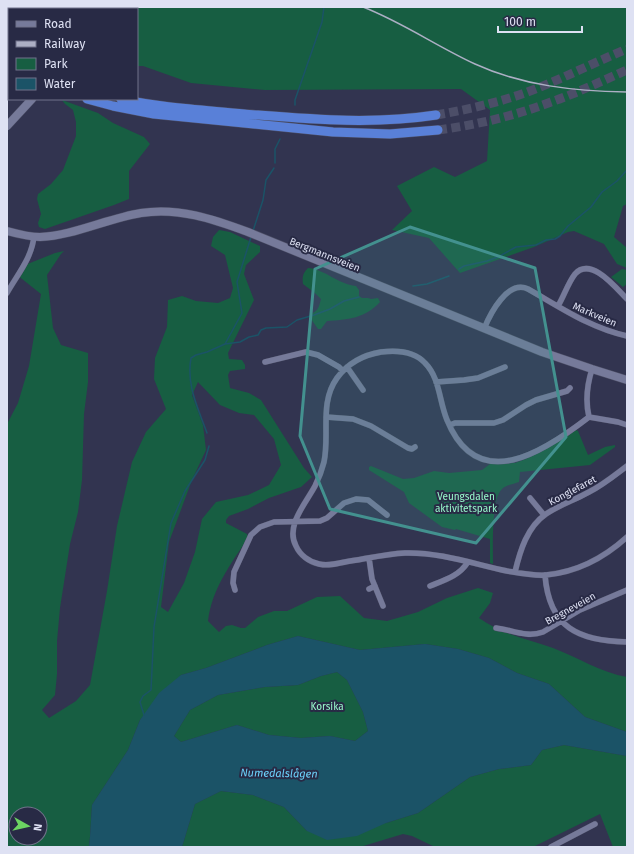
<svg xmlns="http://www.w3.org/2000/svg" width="634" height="854" font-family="'Fira Sans',sans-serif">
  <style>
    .green { fill: #175e42; fill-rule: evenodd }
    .water { fill: #1b5367; fill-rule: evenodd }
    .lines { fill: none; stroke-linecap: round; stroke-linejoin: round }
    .stream { stroke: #1b5367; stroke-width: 1.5 }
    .trunk-tunnel { stroke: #4c4e68; stroke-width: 9; stroke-dasharray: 9 4.5; stroke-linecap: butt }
    .minor-casing { stroke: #4d4f66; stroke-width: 6 }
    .secondary-casing { stroke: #4d4f66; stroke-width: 9 }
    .trunk-casing { stroke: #4d4f66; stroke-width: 10 }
    .minor { stroke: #767a9a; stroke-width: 5.5 }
    .secondary { stroke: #767a9a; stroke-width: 8 }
    .trunk { stroke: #5980d8; stroke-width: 9 }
    .rail { stroke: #acafc4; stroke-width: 1.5 }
    .marked { fill: #43918f; fill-opacity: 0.2; stroke: #43918f; stroke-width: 3; stroke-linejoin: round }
    .labels { text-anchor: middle; stroke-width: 4; stroke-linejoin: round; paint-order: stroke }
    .street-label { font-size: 10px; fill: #dee1f3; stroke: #282a45 }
    .park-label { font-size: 10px; fill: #99facc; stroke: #282a45 }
    .water-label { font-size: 11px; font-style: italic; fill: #6cd3fc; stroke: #282a45 }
  </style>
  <rect width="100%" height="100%" fill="#323450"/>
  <path class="green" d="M 7,7 L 627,7 L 627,204 L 623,206 L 614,237 L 627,248 L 627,268 L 617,264 L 604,244 L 574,231 L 568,232 L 534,247 L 460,273 L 429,238 L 392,230 L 412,211 L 397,186 L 434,167 L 455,177 L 487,161 L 490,110 L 461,89 L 265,90 L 191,83 L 143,66 L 137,66 L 137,9 L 9,9 L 9,42 L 7,42 Z
    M 62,100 L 98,113 L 113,123 L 144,137 L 150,144 L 129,171 L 129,199 L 114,205 L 45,229 L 39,227 L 38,223 L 41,214 L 37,199 L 38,194 L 51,184 L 63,170 L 76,136 L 76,122 L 73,110 L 65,104 Z
    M 219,230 L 230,232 L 260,246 L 260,252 L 246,265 L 244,274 L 254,300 L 228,353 L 229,359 L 242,360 L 245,365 L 245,369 L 230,371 L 228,375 L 230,388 L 249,393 L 261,400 L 304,468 L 312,477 L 301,487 L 269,498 L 248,509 L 229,516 L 226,520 L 226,523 L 247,534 L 248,538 C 230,565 212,589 208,621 L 219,632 L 226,626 L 232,625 L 241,628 L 245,628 L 258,617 L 274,611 L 287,611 L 317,597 L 340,596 L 364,618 L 387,621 L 418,612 L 447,598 L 478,588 L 493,593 L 490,603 L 479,618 C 501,634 528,639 553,648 C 577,657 602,673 627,677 L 627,732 L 585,717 L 549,684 L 517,673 L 489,658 L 458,649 L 425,644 L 360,650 L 298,636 L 267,645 L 206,668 L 181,675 L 140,720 L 128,750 L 92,805 L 90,837 L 89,847 L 7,847 L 7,424 L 18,403 L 29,366 L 41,294 L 17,275 L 20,267 L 55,253 L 64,251 L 61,254 L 47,275 L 53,328 L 61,345 L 88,353 L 88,382 L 84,414 L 82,480 L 78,512 L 70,544 L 60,608 L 57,641 L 57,674 L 55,695 L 42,710 L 49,718 L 76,701 L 90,685 L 107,591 L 117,526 L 132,462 L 146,432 L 166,409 L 154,379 L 155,358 L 167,327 L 168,300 L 182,296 L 196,301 L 218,303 L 230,298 L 233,288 L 225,255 L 211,246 L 213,237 ZM 198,382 L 220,405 L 239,413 L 254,415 L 274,439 L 281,465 L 269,485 L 248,495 L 216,502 L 202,519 L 195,552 L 184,583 L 168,612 L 161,607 L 169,542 L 192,480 L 206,450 L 203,425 L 192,395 ZM 16,814 L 40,814 L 40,838 L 16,838 Z
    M 308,268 C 324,269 338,284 356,286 L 359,290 L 359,296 L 362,298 L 368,298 L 371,299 L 378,298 L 380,302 C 366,318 347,320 327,321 L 321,329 L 318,329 L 311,319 L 311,314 C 318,311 319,307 321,299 L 316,294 L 303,284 C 302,277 303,273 308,268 Z
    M 622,269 L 627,270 L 627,284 L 623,287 L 611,277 Z
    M 576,430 L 578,431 L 588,455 L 605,447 L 615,445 L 615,447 L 590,465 L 520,472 L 519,482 C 514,484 506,485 502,489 C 491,498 493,550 493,564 L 490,563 L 490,539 L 456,529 L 455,530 L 442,527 L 409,503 L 404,492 L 369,470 L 369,467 L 371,466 L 403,479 L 414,478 L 434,471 L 449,473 L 482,470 L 490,464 L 515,463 L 526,459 Z
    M 337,672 L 347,680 L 363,712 L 368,731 L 355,741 L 330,736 L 301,738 L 269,735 L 237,725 L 181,742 L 174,736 L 190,710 L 218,695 L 265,687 L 298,685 L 321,676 Z
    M 564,745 L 627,756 L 627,847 L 613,847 L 600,814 L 533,847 L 435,847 L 412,836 L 403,834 L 360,847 L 182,847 L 195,804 L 221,791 L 253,795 L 284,807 L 307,831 L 386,823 L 418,813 L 470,777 L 499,769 L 531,765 L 542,750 Z"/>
  <path class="water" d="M 298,636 L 360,650 L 425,644 L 458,649 L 489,658 L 517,673 L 549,684 L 585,717 L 627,732 L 627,756 L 564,745 L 542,750 L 531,765 L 499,769 L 470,777 L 418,813 L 386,823 L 357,836 L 327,840 L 307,831 L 284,807 L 253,795 L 221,791 L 195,804 L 182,847 L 89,847 L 90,837 L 92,805 L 128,750 L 140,720 L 159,693 L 181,675 L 206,668 L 267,645 ZM 337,672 L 347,680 L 363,712 L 368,731 L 355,741 L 330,736 L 301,738 L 269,735 L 237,725 L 181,742 L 174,736 L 190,710 L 218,695 L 265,687 L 298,685 L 321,676 Z"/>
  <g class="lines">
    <path class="stream" d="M 295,105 L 295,100 L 322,22 L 324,7
      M 275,163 L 275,149 L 280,139
      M 253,231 L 263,200 L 266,180 L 274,168
      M 459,269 L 464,266 L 487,261 L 498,257 L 516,247 L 536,245 L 546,240 L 555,239 L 560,236 L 568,226 L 591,207 L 602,192 L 617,181 L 627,170
      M 413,286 L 427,284 L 449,276
      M 225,344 L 242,313 L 237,282 L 251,237
      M 207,433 C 198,408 186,385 191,358 L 196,355 L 207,352 L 225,344 L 240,342 L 249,337 L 258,335 L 261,330 L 266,328 L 287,327 L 297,320 L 314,315 L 330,309 L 344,301 L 359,297
      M 144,715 L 140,702 L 143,696 L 151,690 L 154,627 L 171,523 L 185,491 L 205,460 L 209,446"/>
    <path class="trunk-tunnel" d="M 436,115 C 466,110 496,103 525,93 C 560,80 593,63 627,49
      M 438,130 C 476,125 514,116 551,102 C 577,93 602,81 627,70"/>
    <g class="minor-casing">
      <path id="minor" d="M 7,293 C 17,275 32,258 34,236
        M 558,306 C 564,296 568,283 575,274 C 591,256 616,288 627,299
        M 484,329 C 490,314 508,279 528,289 C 560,307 590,328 627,336
        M 265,362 L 306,352 L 318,355 L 339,367 L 343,371
        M 347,367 L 363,390
        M 436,382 L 464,380 L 478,378 L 505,367
        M 326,417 L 353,419 L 371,426 L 408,448 L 412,449 L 415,447
        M 589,417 C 585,400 587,385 592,369
        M 450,425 L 455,423 L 494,423 L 503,420 L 526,405 L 536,400 L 567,391 L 570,388
        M 627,425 L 618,422 L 589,417 C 545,451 478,496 447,420 C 439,401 440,378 425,363 C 414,351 397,350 381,352 C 363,355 348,363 337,378 C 319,403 330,434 324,462 C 322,470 319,478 315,486 C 306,503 285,526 296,546 C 300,555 309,562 319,564 C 328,566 336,564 345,562 C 365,559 385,554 405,553 C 439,552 474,564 507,571 C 519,573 534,576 546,575 C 577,572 605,557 627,537
        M 530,498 L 544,515
        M 369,558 L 372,579 L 383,606
        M 515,572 C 520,551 527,527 546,514 C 559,505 575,500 589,492 C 603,485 615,475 627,466
        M 545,575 C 549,628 579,641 627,642
        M 430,586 C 445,580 459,576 468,562
        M 369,589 L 375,586
        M 235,590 L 233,583 L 234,572 L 251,535 L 260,527 L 274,522 L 320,521 L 327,518 L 344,503 L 356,499 L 368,500 L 387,515
        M 496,628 C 512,630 527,638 543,632 L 580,610 L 627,590
        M 551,847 L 595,824"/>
    </g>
    <g class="secondary-casing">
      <path id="secondary" d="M 7,126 L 32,99
        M 7,231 C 18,234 29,237 40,237 C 72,236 109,218 141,213 C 178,207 213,219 248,232 L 542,352 L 592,369 L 627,380"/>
    </g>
    <g class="trunk-casing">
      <path id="trunk" d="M 7,65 L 9,66
        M 87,99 L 113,106 L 154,114 L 333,132 L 390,134 L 438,130
        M 121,99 C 161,108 203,110 244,114 C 309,119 371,125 436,115"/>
    </g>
    <use href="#minor" class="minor"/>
    <use href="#secondary" class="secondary"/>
    <use href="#trunk" class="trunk"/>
    <path class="rail" d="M 363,7 C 402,22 436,46 475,64 C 523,86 575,91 627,92"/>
  </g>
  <path class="marked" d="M 410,227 L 535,268 L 566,437 L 476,543 L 330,509 L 300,436 L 315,269 Z"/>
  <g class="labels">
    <g class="street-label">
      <text transform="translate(325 254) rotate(22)" y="4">Bergmannsveien</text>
      <text transform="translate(595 314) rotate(23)" y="4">Markveien</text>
      <text transform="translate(572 490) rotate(-28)" y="4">Konglefaret</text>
      <text transform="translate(570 608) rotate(-29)" y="4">Bregneveien</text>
    </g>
    <g class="park-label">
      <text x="466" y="500">Veungsdalen<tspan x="466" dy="12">aktivitetspark</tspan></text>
      <text x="327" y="710">Korsika</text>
    </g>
    <g class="water-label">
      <text transform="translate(279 773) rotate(1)" y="4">Numedalslågen</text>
    </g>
  </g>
  <rect width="634" height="854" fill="none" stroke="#dee1f3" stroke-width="16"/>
  <rect x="8" y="8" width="130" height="92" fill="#282a45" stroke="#71738b"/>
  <rect x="16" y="21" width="20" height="6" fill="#767a9a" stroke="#71738b"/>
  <text x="44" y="28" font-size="12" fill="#dee1f3">Road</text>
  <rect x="16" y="41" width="20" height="6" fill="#acafc4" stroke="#71738b"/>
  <text x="44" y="48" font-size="12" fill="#dee1f3">Railway</text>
  <rect x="16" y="58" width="20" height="12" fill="#175e42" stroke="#71738b"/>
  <text x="44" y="68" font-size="12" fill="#dee1f3">Park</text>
  <rect x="16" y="78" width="20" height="12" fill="#1b5367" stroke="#71738b"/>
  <text x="44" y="88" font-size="12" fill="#dee1f3">Water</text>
  <g transform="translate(28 826) rotate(98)"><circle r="19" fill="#282a45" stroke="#71738b"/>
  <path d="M0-3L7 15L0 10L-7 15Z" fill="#6cd362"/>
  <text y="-6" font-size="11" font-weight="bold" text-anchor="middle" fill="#dee1f3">N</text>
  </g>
  <path d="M498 26v6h84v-6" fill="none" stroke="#dee1f3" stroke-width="2"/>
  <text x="504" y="26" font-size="12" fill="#dee1f3" stroke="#282a45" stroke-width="3" paint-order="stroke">100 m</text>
</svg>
